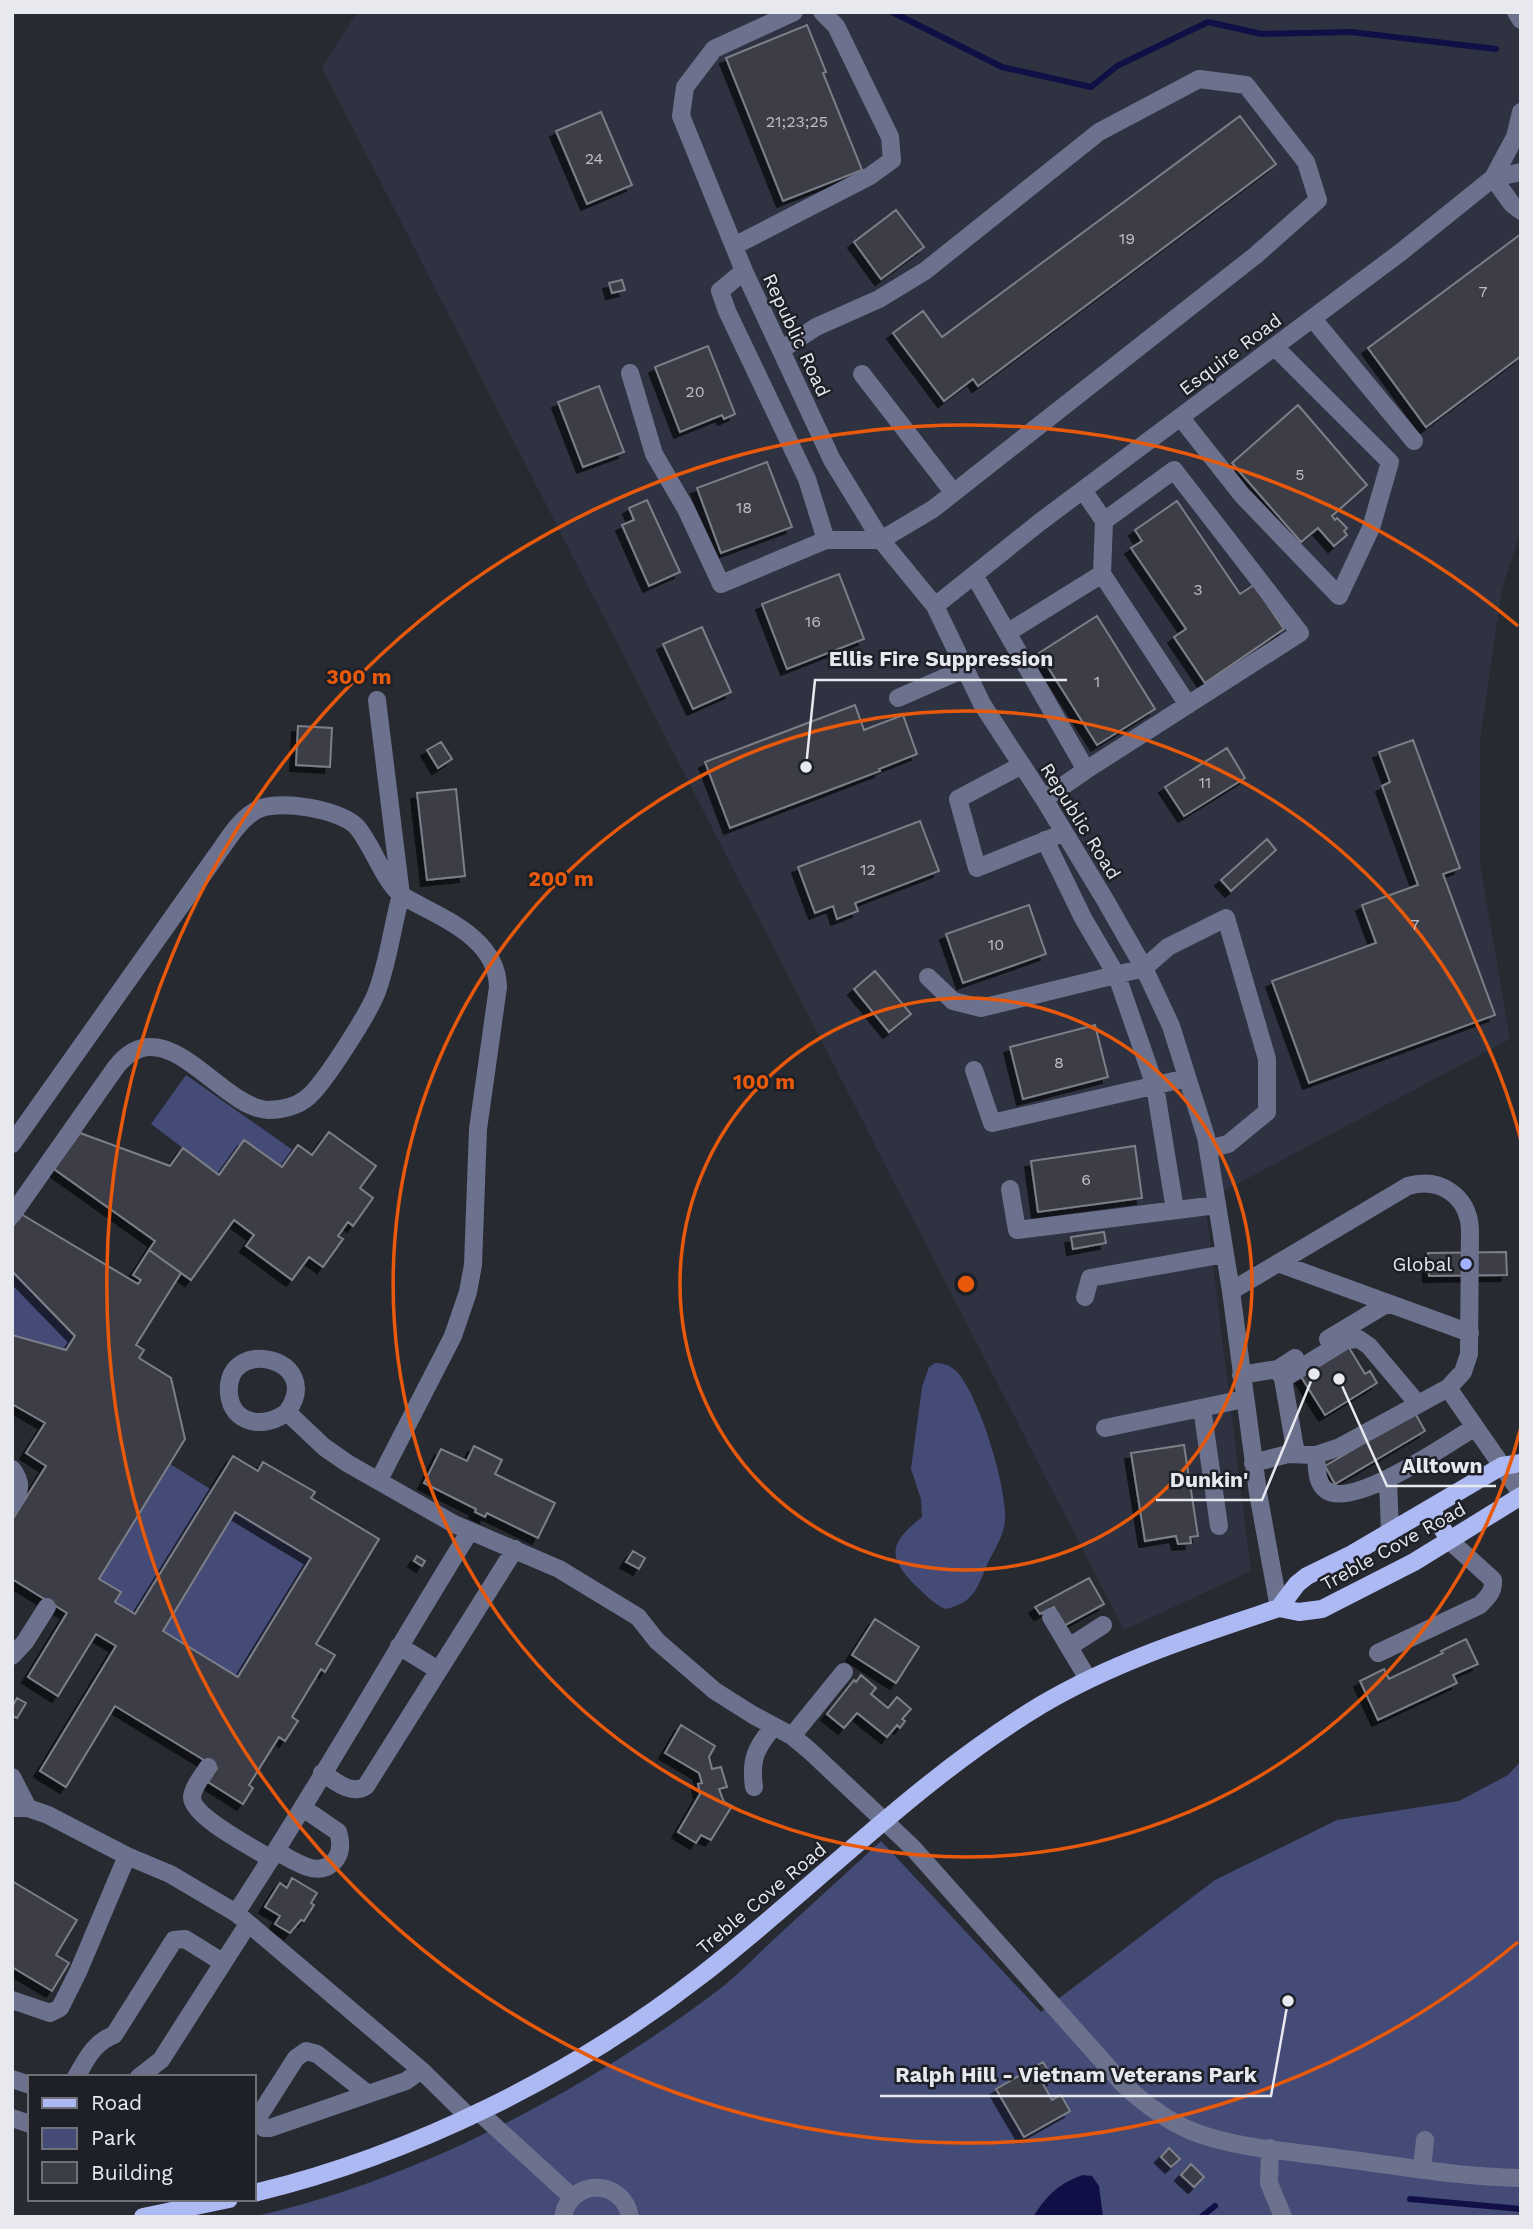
<svg xmlns="http://www.w3.org/2000/svg" width="1533" height="2229" font-family="'Work Sans',sans-serif">
  <style>
    .built { fill: #2f3240 }
    .green { fill: #444b77 }
    .water { fill: #101046 }
    .lines { fill: none; stroke-linecap: round; stroke-linejoin: round }
    .stream { stroke: #101046; stroke-width: 6 }
    .building { fill: #3c3e46; stroke: #7c7f88; stroke-width: 2; fill-rule: evenodd; filter: url(#shadow) }
    .minor { stroke: #6c728e; stroke-width: 18 }
    .major { stroke: #adb9f3; stroke-width: 18 }
    .ring { fill: none; stroke: #e8590c; stroke-width: 3.5 }
    .poi-dot { fill: #a3b2fd; stroke: #1e2028; stroke-width: 2.5 }
    .labels { text-anchor: middle; stroke-width: 5; stroke-linejoin: round; paint-order: stroke }
    .number-label { font-size: 16px; fill: #bdbec5 }
    .street-label { font-size: 19px; fill: #e8e9ef; stroke: #1e2028 }
    .poi-label { font-size: 19px; fill: #e8e9ef; stroke: #1e2028; text-anchor: end }
    .centre { fill: #e8590c; stroke: #1e2028; stroke-width: 3.5 }
    .ring-label { font-size: 21px; text-anchor: middle; font-weight: bold; fill: #e8590c; stroke: #1e2028; stroke-width: 5; stroke-linejoin: round; paint-order: stroke }
    .leader { fill: none; stroke: #e8e9ef; stroke-width: 2.5 }
    .callout-dot { fill: #e8e9ef; stroke: #1e2028; stroke-width: 2.5 }
    .callout-label { font-size: 21px; text-anchor: middle; font-weight: bold; fill: #e8e9ef; stroke: #1e2028; stroke-width: 5; stroke-linejoin: round; paint-order: stroke }
  </style>
  <defs>
    <filter id="shadow"><feDropShadow dx="-6" dy="6" stdDeviation="0" flood-color="#0009"/></filter>
  </defs>
  <rect width="100%" height="100%" fill="#282a32"/>
  <path class="built" d="M 357,12 L 1521,12 L 1521,530 L 1502,589 L 1480,740 L 1480,864 L 1510,1039 L 1205,1201 L 1251,1571 L 1124,1630 L 322,68 Z"/>
  <path class="green" d="M 186,1075 L 294,1151 L 282,1167 L 219,1175 L 151,1124 Z
    M 12,1271 L 75,1336 L 66,1350 L 12,1335 Z
    M 935,1363 C 943,1363 949,1365 955,1370 C 978,1391 1008,1489 1005,1521 C 1003,1538 994,1550 987,1565 C 977,1589 973,1603 946,1609 C 934,1605 925,1594 916,1586 C 885,1555 891,1542 922,1517 L 921,1499 L 911,1469 L 922,1387 L 929,1367 Z
    M 170,1464 L 212,1490 L 135,1614 L 115,1602 L 99,1579 Z
    M 235,1512 L 311,1558 L 238,1677 L 163,1631 Z
    M 1521,1761 L 1521,2217 L 252,2217 C 415,2181 585,2091 717,1991 C 736,1977 754,1958 772,1941 C 808,1908 845,1874 881,1841 L 1041,2012 L 1215,1880 L 1337,1820 L 1459,1801 L 1508,1775 Z"/>
  <path class="water" d="M 1083,2175 L 1092,2176 L 1099,2186 L 1103,2217 L 1033,2217 C 1046,2196 1059,2183 1083,2175 Z"/>
  <g class="lines">
    <path class="stream" d="M 892,12 L 1002,67 L 1091,87 L 1117,66 L 1208,22 L 1262,34 L 1351,32 L 1496,49
      M 1410,2199 L 1521,2209
      M 1201,2217 L 1215,2206"/>
  </g>
  <path class="building" d="M 807,25 L 826,72 L 823,73 L 862,170 L 783,201 L 726,58 Z
    M 601,112 L 632,185 L 587,204 L 556,131 Z
    M 1240,116 L 1276,164 L 978,386 L 973,379 L 944,401 L 893,333 L 923,311 L 942,337 Z
    M 896,210 L 924,247 L 881,279 L 854,242 Z
    M 1521,234 L 1521,356 L 1426,427 L 1368,348 Z
    M 622,280 L 625,290 L 612,293 L 609,283 Z
    M 708,346 L 735,414 L 724,419 L 722,415 L 680,432 L 655,367 Z
    M 599,386 L 624,452 L 583,467 L 558,402 Z
    M 1298,405 L 1367,485 L 1332,516 L 1335,520 L 1337,518 L 1347,528 L 1344,531 L 1347,535 L 1334,546 L 1318,528 L 1301,542 L 1232,463 Z
    M 767,462 L 792,527 L 721,553 L 697,488 Z
    M 647,500 L 680,572 L 649,586 L 622,525 L 634,520 L 629,508 Z
    M 1177,501 L 1240,594 L 1254,585 L 1284,629 L 1205,683 L 1174,637 L 1186,629 L 1131,548 L 1142,541 L 1135,530 Z
    M 839,574 L 864,639 L 787,669 L 762,604 Z
    M 1097,616 L 1155,709 L 1097,745 L 1039,653 Z
    M 702,627 L 731,692 L 693,709 L 663,644 Z
    M 855,705 L 864,730 L 903,715 L 917,754 L 879,769 L 880,771 L 730,828 L 705,762 Z
    M 298,726 L 332,728 L 330,767 L 296,765 Z
    M 1413,740 L 1460,868 L 1443,874 L 1495,1015 L 1309,1083 L 1272,981 L 1376,943 L 1362,905 L 1418,885 L 1382,786 L 1390,782 L 1379,752 Z
    M 441,742 L 452,759 L 438,768 L 427,750 Z
    M 1227,748 L 1245,778 L 1184,816 L 1165,787 Z
    M 456,789 L 465,876 L 427,880 L 417,793 Z
    M 920,821 L 939,871 L 855,903 L 858,911 L 837,919 L 833,906 L 815,913 L 798,867 Z
    M 1267,839 L 1276,850 L 1231,891 L 1221,880 Z
    M 1029,905 L 1046,954 L 963,983 L 946,934 Z
    M 875,971 L 911,1014 L 889,1032 L 854,989 Z
    M 1095,1025 L 1108,1077 L 1023,1099 L 1010,1047 Z
    M 329,1132 L 376,1166 L 360,1188 L 373,1198 L 353,1226 L 348,1222 L 338,1236 L 343,1239 L 323,1267 L 309,1257 L 292,1280 L 246,1246 L 254,1235 L 234,1220 L 191,1280 L 149,1250 L 155,1241 L 54,1169 L 80,1133 L 170,1166 L 183,1148 L 219,1175 L 244,1140 L 282,1167 L 298,1145 L 312,1155 Z
    M 1135,1146 L 1142,1198 L 1038,1212 L 1031,1161 Z
    M 21,1214 L 138,1284 L 141,1280 L 133,1275 L 149,1250 L 181,1273 L 136,1345 L 144,1350 L 139,1358 L 171,1378 L 185,1439 L 99,1579 L 121,1592 L 115,1602 L 135,1614 L 233,1456 L 258,1471 L 263,1462 L 315,1492 L 311,1498 L 379,1539 L 316,1644 L 335,1655 L 325,1672 L 321,1669 L 292,1717 L 298,1721 L 285,1741 L 279,1737 L 249,1785 L 253,1788 L 243,1804 L 208,1782 L 217,1768 L 115,1706 L 66,1787 L 40,1771 L 116,1646 L 96,1634 L 58,1696 L 28,1677 L 67,1613 L 12,1579 L 12,1520 L 46,1466 L 26,1453 L 45,1423 L 12,1404 L 12,1335 L 66,1350 L 75,1336 L 12,1271 L 12,1228 ZM 235,1512 L 311,1558 L 238,1677 L 163,1631 Z
    M 1104,1232 L 1106,1243 L 1073,1249 L 1071,1237 Z
    M 1506,1252 L 1507,1275 L 1429,1276 L 1428,1253 Z
    M 1348,1346 L 1365,1374 L 1370,1371 L 1377,1383 L 1325,1415 L 1300,1375 Z
    M 1415,1413 L 1425,1431 L 1335,1484 L 1325,1466 Z
    M 1184,1445 L 1198,1536 L 1190,1537 L 1191,1543 L 1178,1544 L 1176,1536 L 1145,1541 L 1131,1453 Z
    M 474,1446 L 502,1460 L 495,1474 L 555,1503 L 538,1538 L 487,1513 L 485,1517 L 475,1512 L 476,1509 L 424,1483 L 441,1449 L 467,1461 Z
    M 633,1551 L 645,1558 L 639,1569 L 626,1562 Z
    M 417,1556 L 425,1561 L 422,1566 L 414,1561 Z
    M 1089,1578 L 1104,1604 L 1064,1626 L 1054,1607 L 1040,1614 L 1035,1607 Z
    M 875,1619 L 919,1647 L 896,1683 L 852,1655 Z
    M 1466,1639 L 1478,1664 L 1453,1675 L 1457,1683 L 1378,1720 L 1360,1681 L 1384,1669 L 1389,1679 L 1443,1653 L 1441,1651 Z
    M 861,1675 L 876,1688 L 871,1694 L 888,1708 L 897,1697 L 911,1709 L 902,1719 L 905,1721 L 900,1728 L 897,1725 L 887,1737 L 857,1713 L 844,1728 L 827,1714 L 854,1680 L 856,1682 Z
    M 17,1698 L 26,1703 L 17,1718 L 12,1716 L 12,1707 Z
    M 681,1725 L 715,1746 L 709,1757 L 712,1769 L 721,1767 L 727,1787 L 719,1789 L 724,1802 L 732,1806 L 711,1840 L 701,1835 L 696,1843 L 678,1832 L 700,1794 L 698,1784 L 702,1783 L 699,1773 L 665,1753 Z
    M 292,1878 L 317,1893 L 311,1903 L 314,1905 L 304,1921 L 301,1920 L 290,1933 L 275,1924 L 280,1916 L 265,1907 L 280,1883 L 287,1888 Z
    M 12,1881 L 77,1920 L 56,1955 L 69,1963 L 52,1991 L 12,1967 Z
    M 1043,2062 L 1053,2079 L 1043,2084 L 1052,2100 L 1061,2095 L 1070,2111 L 1024,2137 L 996,2089 Z
    M 1169,2148 L 1180,2159 L 1171,2167 L 1161,2157 Z
    M 1191,2164 L 1204,2177 L 1194,2187 L 1181,2175 Z"/>
  <g class="lines">
    <path class="minor" d="M 794,12 L 714,49 L 685,87 L 681,116 L 744,271 L 832,460 L 881,540 L 935,606 L 982,704 L 1044,799 L 1104,898 L 1144,968 L 1171,1026 L 1206,1137 L 1231,1291 L 1258,1493 L 1279,1608
      M 1516,12 L 1521,20
      M 1521,172 L 1493,178 L 1512,204 L 1521,211
      M 734,246 L 870,176 L 892,160 L 890,137 L 836,26 L 822,12
      M 744,271 L 720,291 L 727,311 L 807,479 L 826,540
      M 1313,319 L 1414,441
      M 630,373 L 654,454 L 686,509 L 721,584 L 826,540 L 881,540 L 933,509 L 1256,255 L 1318,200 L 1306,162 L 1246,85 L 1199,79 L 1099,132 L 925,271 L 879,299 L 816,327 L 781,350
      M 862,374 L 953,492
      M 1181,418 L 1242,495 L 1339,596 L 1371,528 L 1390,462 L 1275,347
      M 1083,490 L 1104,521 L 1102,574 L 1188,705
      M 974,575 L 1086,770 L 1300,633 L 1174,470 L 1104,521
      M 935,606 L 1040,522 L 1401,252 L 1493,178 L 1515,137 L 1521,112
      M 1007,633 L 1102,574
      M 898,698 L 964,669
      M 377,700 L 401,895 C 438,917 497,936 498,987 L 478,1129 L 473,1265 L 468,1292 L 453,1336 L 379,1480
      M 1022,765 L 958,799 L 977,868 L 1054,837
      M 1044,799 L 1086,770
      M 1045,840 L 1083,918 L 1117,976 L 1155,1086 L 1175,1210
      M 928,977 L 953,1001 L 981,1008 L 1144,968 L 1168,947 L 1226,918 L 1267,1059 L 1267,1112 L 1228,1144 L 1208,1149
      M 974,1070 L 992,1123 L 1187,1078
      M 12,1144 L 216,856 C 227,841 238,821 255,811 C 275,798 341,809 357,827 C 374,848 381,876 401,895 C 392,927 388,964 376,994 C 368,1014 324,1084 308,1097 C 298,1106 282,1110 268,1110 C 219,1107 165,1005 116,1067 L 12,1215
      M 1010,1189 L 1017,1230 L 1217,1205
      M 1278,1263 L 1470,1333
      M 1231,1291 L 1408,1186 C 1439,1177 1468,1195 1470,1229 L 1469,1354 L 1463,1372 L 1448,1388
      M 1085,1297 L 1090,1278 L 1225,1254
      M 1328,1339 L 1388,1303
      M 1278,1369 L 1283,1379 L 1296,1454
      M 1241,1375 L 1278,1369 L 1295,1358
      M 1283,1379 L 1346,1340 L 1359,1339 L 1369,1346 L 1418,1404
      M 1202,1408 L 1219,1526
      M 287,1412 C 266,1429 232,1425 229,1394 C 224,1334 326,1358 287,1412 L 324,1447 L 347,1463 L 454,1524 L 559,1569 L 638,1617 L 657,1641 L 715,1691 L 753,1715 L 792,1736 L 810,1751 L 912,1847 L 1124,2085 C 1145,2104 1168,2122 1194,2132 C 1236,2148 1286,2151 1330,2157 C 1393,2165 1457,2177 1521,2178
      M 1105,1428 L 1244,1399
      M 1316,1455 C 1317,1467 1316,1483 1326,1490 C 1353,1510 1449,1443 1475,1427
      M 1253,1463 L 1288,1454 L 1316,1455 L 1340,1447 L 1448,1388 L 1521,1493
      M 12,1469 C 22,1482 21,1491 12,1505
      M 1388,1479 L 1390,1532
      M 1051,1617 L 1088,1679
      M 399,1646 L 438,1670
      M 1069,1647 L 1103,1625
      M 1378,1653 L 1480,1605 C 1488,1597 1494,1591 1493,1580 L 1449,1540
      M 12,1656 L 25,1642 L 47,1607
      M 792,1736 L 844,1672
      M 208,1767 C 203,1775 193,1787 192,1797 C 192,1817 254,1848 271,1859
      M 322,1773 C 336,1781 351,1796 366,1786 L 515,1549
      M 12,1777 L 28,1808
      M 754,1787 C 750,1759 756,1748 773,1727
      M 12,1808 L 28,1808 L 48,1815 L 127,1856 L 170,1874 L 236,1913 C 318,1788 391,1658 470,1531
      M 276,1851 C 293,1860 320,1881 336,1859 C 342,1850 341,1841 338,1832 L 303,1808
      M 236,1913 L 421,2070 L 469,2117
      M 12,2000 L 50,2013 L 60,2008 L 78,1972 L 127,1856
      M 76,2077 C 86,2060 94,2042 114,2035 L 174,1940 L 185,1939 L 222,1962
      M 139,2077 L 161,2060 L 248,1924
      M 12,2079 L 30,2085
      M 368,2094 L 317,2054 L 306,2051 L 296,2058 L 259,2116 L 259,2122 L 264,2128 L 270,2128 L 406,2081 L 421,2070
      M 479,2112 L 572,2197
      M 12,2118 L 30,2124
      M 1270,2148 L 1269,2183 L 1283,2217
      M 1422,2169 L 1425,2140
      M 563,2217 C 570,2178 623,2178 630,2217"/>
    <path class="major" d="M 1431,1509 L 1449,1540
      M 1279,1608 L 1297,1584 L 1307,1576 L 1352,1554 L 1502,1466 L 1521,1463
      M 254,2193 C 413,2155 575,2074 703,1974 C 817,1885 917,1780 1041,1705 C 1115,1661 1198,1635 1279,1608 L 1299,1612 L 1322,1609 L 1414,1562 L 1521,1496
      M 143,2217 L 229,2199"/>
  </g>
  <g class="ring">
    <circle cx="966" cy="1284" r="286"/>
    <path d="M1521 1427A573 573 0 1 1 1521 1141"/>
    <path d="M1518 1942A859 859 0 1 1 1518 626"/>
  </g>
  <circle class="poi-dot" cx="1466" cy="1264" r="7"/>
  <g class="labels">
    <g class="number-label">
      <text x="797" y="127">21;23;25</text>
      <text x="594" y="164">24</text>
      <text x="1127" y="244">19</text>
      <text x="1483" y="297">7</text>
      <text x="695" y="397">20</text>
      <text x="1300" y="480">5</text>
      <text x="744" y="513">18</text>
      <text x="1198" y="595">3</text>
      <text x="813" y="627">16</text>
      <text x="1097" y="687">1</text>
      <text x="1205" y="788">11</text>
      <text x="868" y="875">12</text>
      <text x="1415" y="930">7</text>
      <text x="996" y="950">10</text>
      <text x="1059" y="1068">8</text>
      <text x="1086" y="1185">6</text>
    </g>
    <g class="street-label">
      <text transform="translate(797 335) rotate(65)" y="7">Republic Road</text>
      <text transform="translate(1230 354) rotate(-37)" y="7">Esquire Road</text>
      <text transform="translate(1081 821) rotate(58)" y="7">Republic Road</text>
      <text transform="translate(1393 1546) rotate(-29)" y="7">Treble Cove Road</text>
      <text transform="translate(761 1898) rotate(-40)" y="7">Treble Cove Road</text>
    </g>
    <g class="poi-label">
      <text x="1452" y="1271">Global</text>
    </g>
  </g>
  <circle cx="966" cy="1284" r="10" class="centre"/>
  <g class="ring-label">
    <text x="359" y="684">300 m</text>
    <text x="561" y="886">200 m</text>
    <text x="764" y="1089">100 m</text>
  </g>
  <path class="leader" d="M806 767L815 680H1067M1339 1379L1387 1486H1496M1314 1374L1262 1500H1156M1288 2001L1271 2096H880"/>
  <g class="callout-dot">
    <circle cx="806" cy="767" r="7"/>
    <circle cx="1339" cy="1379" r="7"/>
    <circle cx="1314" cy="1374" r="7"/>
    <circle cx="1288" cy="2001" r="7"/>
  </g>
  <g class="callout-label">
    <text x="941" y="666">Ellis Fire Suppression</text>
    <text x="1442" y="1473">Alltown</text>
    <text x="1209" y="1487">Dunkin'</text>
    <text x="1076" y="2082">Ralph Hill - Vietnam Veterans Park</text>
  </g>
  <rect width="1533" height="2229" fill="none" stroke="#e8e9ef" stroke-width="28"/>
  <rect x="28" y="2075" width="228" height="126" fill="#1e2028" stroke="#6f7078" stroke-width="2"/>
  <rect x="42" y="2098" width="35" height="10" fill="#adb9f3" stroke="#6f7078" stroke-width="2"/>
  <text x="91" y="2110" font-size="21" fill="#e8e9ef">Road</text>
  <rect x="42" y="2128" width="35" height="21" fill="#444b77" stroke="#6f7078" stroke-width="2"/>
  <text x="91" y="2145" font-size="21" fill="#e8e9ef">Park</text>
  <rect x="42" y="2162" width="35" height="21" fill="#3c3e46" stroke="#6f7078" stroke-width="2"/>
  <text x="91" y="2180" font-size="21" fill="#e8e9ef">Building</text>
</svg>
